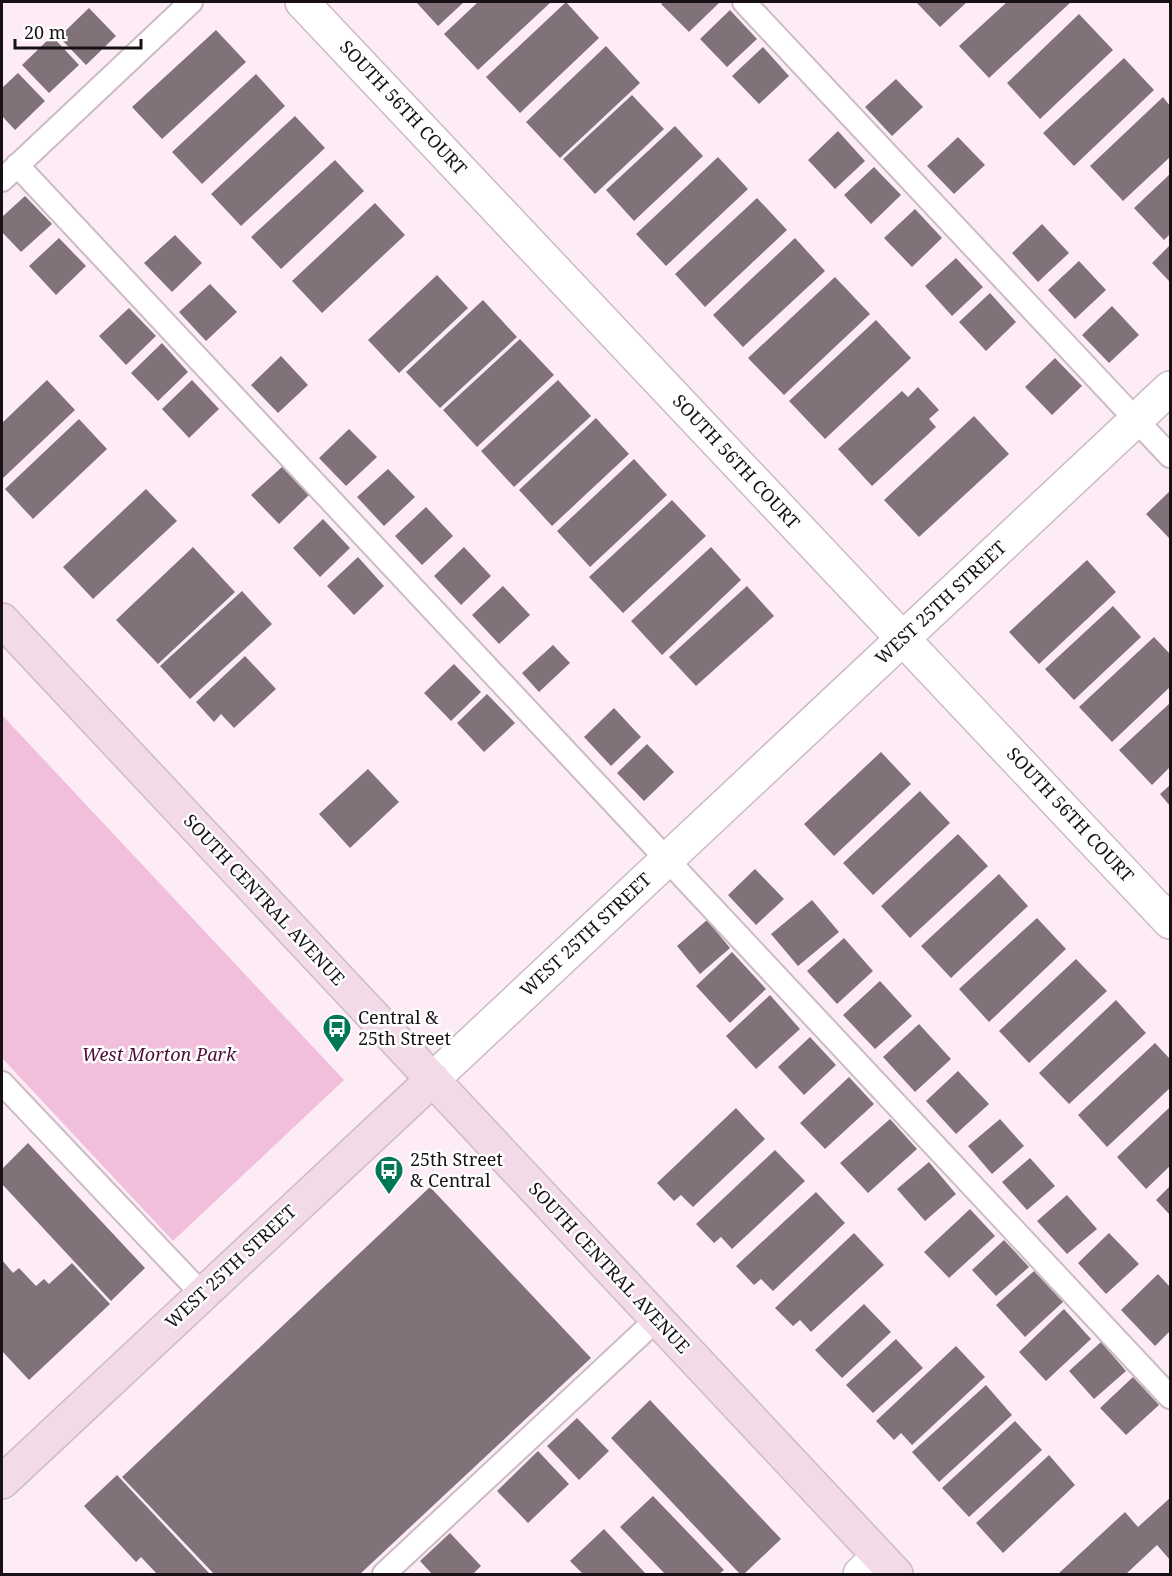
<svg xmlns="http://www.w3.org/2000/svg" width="1172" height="1576" font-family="'Noto Serif',serif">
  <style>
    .green { fill: #f1bfdc }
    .building { fill: #81727a }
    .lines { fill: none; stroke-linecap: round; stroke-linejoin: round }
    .lane-casing { stroke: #ccbbc4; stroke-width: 26 }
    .street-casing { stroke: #ccbbc4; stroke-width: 36 }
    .secondary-casing { stroke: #ccbbc4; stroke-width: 36 }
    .lane { stroke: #fff; stroke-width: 22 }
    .street { stroke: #fff; stroke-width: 33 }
    .secondary { stroke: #f3dae9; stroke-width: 33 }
    .labels { text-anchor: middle; stroke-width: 5; stroke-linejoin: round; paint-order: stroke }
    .street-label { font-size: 18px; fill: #171115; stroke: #fefefe }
    .poi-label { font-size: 18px; fill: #171115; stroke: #fefefe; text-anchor: start }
    .park-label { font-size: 18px; font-style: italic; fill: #4e0c3a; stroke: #fefefe }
  </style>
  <rect width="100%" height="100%" fill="#fdecf5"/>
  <path class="green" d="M 2,715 L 344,1080 L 173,1241 L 2,1058 Z"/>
  <path class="building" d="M 416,2 L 464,2 L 438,26 Z
    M 478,2 L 551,2 L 478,70 L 444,34 Z
    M 566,2 L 599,38 L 520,113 L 486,77 Z
    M 664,2 L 717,2 L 719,3 L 689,32 L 661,4 Z
    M 916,2 L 967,2 L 940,27 Z
    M 1007,2 L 1071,2 L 989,78 L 959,46 Z
    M 89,8 L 116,36 L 86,65 L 59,37 Z
    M 730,10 L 757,39 L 727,67 L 700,39 Z
    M 1079,14 L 1113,50 L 1040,119 L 1007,83 Z
    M 216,30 L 246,62 L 162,139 L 132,107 Z
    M 52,36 L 79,65 L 49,93 L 22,65 Z
    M 606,46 L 640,83 L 560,158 L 526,122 Z
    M 763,47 L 789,76 L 759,104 L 732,76 Z
    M 1124,58 L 1154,90 L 1074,166 L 1043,133 Z
    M 18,73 L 45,101 L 15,130 L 2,116 L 2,88 Z
    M 256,74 L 285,106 L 202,184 L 172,152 Z
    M 896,79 L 923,107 L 892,136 L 865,107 Z
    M 632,95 L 664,129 L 595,194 L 563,159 Z
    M 1163,97 L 1170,106 L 1170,157 L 1123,201 L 1090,166 Z
    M 295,116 L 325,148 L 241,226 L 211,194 Z
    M 675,126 L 703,156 L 634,221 L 606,190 Z
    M 838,131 L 865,161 L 835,189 L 808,160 Z
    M 958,137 L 985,165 L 954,194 L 927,166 Z
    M 718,157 L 748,189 L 666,266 L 636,234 Z
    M 335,160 L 364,191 L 281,269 L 251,237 Z
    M 874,167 L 901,195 L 871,224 L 844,195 Z
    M 1170,174 L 1170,234 L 1164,240 L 1134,208 Z
    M 25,196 L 52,224 L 21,252 L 2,232 L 2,217 Z
    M 757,198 L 787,230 L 705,307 L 675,274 Z
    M 375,203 L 405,235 L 322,313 L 292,281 Z
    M 915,209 L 942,238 L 912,267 L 884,238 Z
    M 1042,224 L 1069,253 L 1038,282 L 1012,253 Z
    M 175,235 L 202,263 L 172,292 L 144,263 Z
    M 59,238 L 86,266 L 56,295 L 29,266 Z
    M 795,238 L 825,271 L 743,347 L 713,315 Z
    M 1170,245 L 1170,282 L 1152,263 Z
    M 956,258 L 983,287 L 952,316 L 925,286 Z
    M 1079,261 L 1106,290 L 1075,319 L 1048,290 Z
    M 437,275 L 468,308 L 399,373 L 368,340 Z
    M 835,277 L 870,314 L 784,395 L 748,358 Z
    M 210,284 L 237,312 L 206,341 L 179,312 Z
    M 990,293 L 1016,322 L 986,351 L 959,322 Z
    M 483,300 L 517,337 L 440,408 L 406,372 Z
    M 1112,306 L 1139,335 L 1109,363 L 1082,335 Z
    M 129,308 L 156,336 L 126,365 L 99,336 Z
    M 876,320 L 911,358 L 825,439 L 789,401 Z
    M 520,339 L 554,375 L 477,447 L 443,410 Z
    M 162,343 L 188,372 L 158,401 L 131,373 Z
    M 281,356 L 308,385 L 278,413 L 251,385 Z
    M 1055,358 L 1082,386 L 1052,415 L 1025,387 Z
    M 47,380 L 75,410 L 2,479 L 2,423 Z
    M 192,380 L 219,409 L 189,438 L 162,409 Z
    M 558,380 L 591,416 L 514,487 L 481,451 Z
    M 918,387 L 939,410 L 929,419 L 936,427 L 872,486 L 838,449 L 902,391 L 908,397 Z
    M 974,416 L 1009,454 L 919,537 L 884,500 Z
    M 596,418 L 629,454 L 552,526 L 519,490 Z
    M 79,419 L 107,449 L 33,519 L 5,489 Z
    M 349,429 L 377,457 L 346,486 L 319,458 Z
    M 634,459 L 667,495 L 590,567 L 557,531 Z
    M 282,467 L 309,495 L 279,524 L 251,495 Z
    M 388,469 L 415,497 L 384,526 L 357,497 Z
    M 146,489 L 177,521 L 93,599 L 63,567 Z
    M 1170,491 L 1170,539 L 1146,514 Z
    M 672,500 L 706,536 L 623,613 L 589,577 Z
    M 426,507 L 453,536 L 422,565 L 395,536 Z
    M 323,519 L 350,548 L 320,577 L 293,548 Z
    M 193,547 L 235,592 L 158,664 L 116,620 Z
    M 464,547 L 491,576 L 461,605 L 434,576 Z
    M 711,547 L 741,580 L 662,655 L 631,621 Z
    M 358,557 L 384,586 L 354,615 L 327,586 Z
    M 1087,560 L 1116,592 L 1039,664 L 1009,632 Z
    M 503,586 L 530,615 L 499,644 L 472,615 Z
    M 747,586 L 774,616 L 696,686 L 669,657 Z
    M 242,591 L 272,624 L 190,699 L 160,666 Z
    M 1113,606 L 1141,637 L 1074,700 L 1045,669 Z
    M 1154,637 L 1170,654 L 1170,687 L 1112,742 L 1079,707 Z
    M 553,645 L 570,663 L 539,692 L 522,673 Z
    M 245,656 L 276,689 L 234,728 L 221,714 L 214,722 L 196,702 Z
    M 454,664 L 481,692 L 451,721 L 424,693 Z
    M 487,694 L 515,723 L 484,752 L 457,723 Z
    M 1170,703 L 1170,767 L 1152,785 L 1119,750 Z
    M 614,708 L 641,737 L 611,766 L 584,737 Z
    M 647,744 L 674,772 L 644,801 L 617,773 Z
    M 881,752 L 911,784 L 834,856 L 804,824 Z
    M 368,769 L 399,802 L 350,848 L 319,814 Z
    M 1170,785 L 1170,806 L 1160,794 Z
    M 920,791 L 950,823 L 873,895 L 843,863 Z
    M 958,834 L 988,866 L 910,938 L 881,906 Z
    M 755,869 L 784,899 L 756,925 L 728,895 Z
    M 999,874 L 1028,906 L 951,978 L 921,946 Z
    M 812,900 L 839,932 L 798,966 L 771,934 Z
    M 1037,918 L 1066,949 L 989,1022 L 959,989 Z
    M 707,920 L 730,948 L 700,974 L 677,946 Z
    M 844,938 L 873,971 L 837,1004 L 807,971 Z
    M 732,952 L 766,989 L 730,1023 L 696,986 Z
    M 1076,959 L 1107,991 L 1029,1063 L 999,1031 Z
    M 880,981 L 912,1016 L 875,1049 L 843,1015 Z
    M 770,995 L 800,1029 L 756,1069 L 726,1036 Z
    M 1116,1000 L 1146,1033 L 1069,1104 L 1039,1073 Z
    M 919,1024 L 951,1059 L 915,1092 L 883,1057 Z
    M 810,1037 L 836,1065 L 804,1095 L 778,1067 Z
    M 1155,1043 L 1170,1059 L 1170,1088 L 1107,1147 L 1078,1115 Z
    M 958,1071 L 989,1104 L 956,1134 L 926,1101 Z
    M 849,1077 L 874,1104 L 825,1149 L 800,1123 Z
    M 1170,1107 L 1170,1166 L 1146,1189 L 1117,1157 Z
    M 736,1108 L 765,1139 L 693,1207 L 681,1195 L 674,1201 L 657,1183 Z
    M 890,1119 L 917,1149 L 868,1193 L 840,1163 Z
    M 1000,1119 L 1024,1146 L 992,1174 L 968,1146 Z
    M 28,1143 L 145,1268 L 111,1301 L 2,1184 L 2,1169 Z
    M 775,1150 L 805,1181 L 732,1249 L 721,1237 L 714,1243 L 696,1224 Z
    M 1030,1158 L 1055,1186 L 1027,1210 L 1002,1182 Z
    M 929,1162 L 956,1194 L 925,1221 L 897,1189 Z
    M 1170,1186 L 1170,1215 L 1156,1200 Z
    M 430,1187 L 591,1358 L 360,1574 L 214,1574 L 122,1477 Z
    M 816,1192 L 845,1223 L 773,1291 L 761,1279 L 754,1285 L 736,1266 Z
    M 1067,1195 L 1097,1229 L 1067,1254 L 1037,1221 Z
    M 970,1209 L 995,1236 L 949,1278 L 924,1252 Z
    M 854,1233 L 884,1265 L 811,1332 L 800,1320 L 793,1326 L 775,1308 Z
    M 1109,1233 L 1139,1264 L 1106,1294 L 1078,1263 Z
    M 1004,1240 L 1029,1267 L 996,1296 L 972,1270 Z
    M 2,1260 L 13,1273 L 19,1268 L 36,1286 L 44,1279 L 49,1284 L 72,1263 L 110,1304 L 29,1380 L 2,1351 Z
    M 1034,1271 L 1063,1302 L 1025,1337 L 996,1305 Z
    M 1158,1274 L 1170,1287 L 1170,1331 L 1155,1346 L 1121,1310 Z
    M 864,1304 L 891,1332 L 842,1378 L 815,1350 Z
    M 1064,1309 L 1091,1339 L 1046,1381 L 1019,1352 Z
    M 896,1339 L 923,1368 L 873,1413 L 846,1385 Z
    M 1101,1342 L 1126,1371 L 1094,1399 L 1069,1371 Z
    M 956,1346 L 985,1377 L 912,1445 L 901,1433 L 894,1440 L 876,1421 Z
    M 1133,1377 L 1159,1405 L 1126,1435 L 1100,1408 Z
    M 986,1385 L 1012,1415 L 939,1482 L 912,1452 Z
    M 650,1400 L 781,1539 L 744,1574 L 740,1574 L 611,1438 Z
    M 577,1418 L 609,1451 L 579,1480 L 547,1446 Z
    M 1015,1421 L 1042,1450 L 969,1517 L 942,1488 Z
    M 538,1451 L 569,1484 L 528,1523 L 497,1491 Z
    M 1049,1455 L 1075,1485 L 1003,1553 L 976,1523 Z
    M 117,1475 L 209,1573 L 207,1574 L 157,1574 L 141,1557 L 136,1562 L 84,1506 Z
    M 653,1496 L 724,1570 L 719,1574 L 665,1574 L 620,1527 Z
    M 1170,1498 L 1170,1560 L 1157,1545 L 1126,1574 L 1058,1574 L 1125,1512 L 1138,1527 Z
    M 604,1529 L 646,1574 L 583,1574 L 570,1561 Z
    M 450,1533 L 481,1566 L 473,1574 L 432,1574 L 420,1561 Z"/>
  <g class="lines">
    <g class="lane-casing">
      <path id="lane" d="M 744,2 L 1170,456
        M 17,165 L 1170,1397
        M 2,180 L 191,2
        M 2,1083 L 202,1294
        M 384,1574 L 657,1319"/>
    </g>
    <g class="street-casing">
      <path id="street" d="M 302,2 L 1170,922
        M 433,1079 L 1170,388
        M 860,1574 L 879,1556"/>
    </g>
    <g class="secondary-casing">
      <path id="secondary" d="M 2,620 L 896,1574
        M 2,1482 L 433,1079"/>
    </g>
    <use href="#lane" class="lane"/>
    <use href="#street" class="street"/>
    <use href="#secondary" class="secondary"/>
  </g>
  <defs>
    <g id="bus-pin" transform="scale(1.5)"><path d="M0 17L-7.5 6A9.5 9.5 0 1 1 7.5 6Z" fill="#027753" stroke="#fefefe"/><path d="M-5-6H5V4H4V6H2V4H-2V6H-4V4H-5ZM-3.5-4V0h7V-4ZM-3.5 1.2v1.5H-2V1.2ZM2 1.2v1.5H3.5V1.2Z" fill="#fff"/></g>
  </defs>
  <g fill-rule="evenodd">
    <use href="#bus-pin" x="337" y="1028"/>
    <use href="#bus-pin" x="389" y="1170"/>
  </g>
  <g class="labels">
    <g class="street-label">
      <text transform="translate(403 108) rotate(47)" y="6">SOUTH 56TH COURT</text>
      <text transform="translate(736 462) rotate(47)" y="6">SOUTH 56TH COURT</text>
      <text transform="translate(941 603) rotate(-43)" y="6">WEST 25TH STREET</text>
      <text transform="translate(1070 815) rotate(47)" y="6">SOUTH 56TH COURT</text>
      <text transform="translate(264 900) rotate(47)" y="6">SOUTH CENTRAL AVENUE</text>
      <text transform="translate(586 935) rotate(-43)" y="6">WEST 25TH STREET</text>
      <text transform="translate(231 1267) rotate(-43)" y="6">WEST 25TH STREET</text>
      <text transform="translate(609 1268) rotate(47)" y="6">SOUTH CENTRAL AVENUE</text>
    </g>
    <g class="poi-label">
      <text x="358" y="1024">Central &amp;<tspan x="358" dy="21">25th Street</tspan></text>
      <text x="410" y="1166">25th Street<tspan x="410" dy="21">&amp; Central</tspan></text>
    </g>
    <g class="park-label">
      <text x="159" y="1061">West Morton Park</text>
    </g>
  </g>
  <rect width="1172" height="1576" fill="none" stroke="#171115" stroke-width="6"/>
  <path d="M15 39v9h126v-9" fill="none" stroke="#171115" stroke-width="3"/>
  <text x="24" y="39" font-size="18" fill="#171115" stroke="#fefefe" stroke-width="4.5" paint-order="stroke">20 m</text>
</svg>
